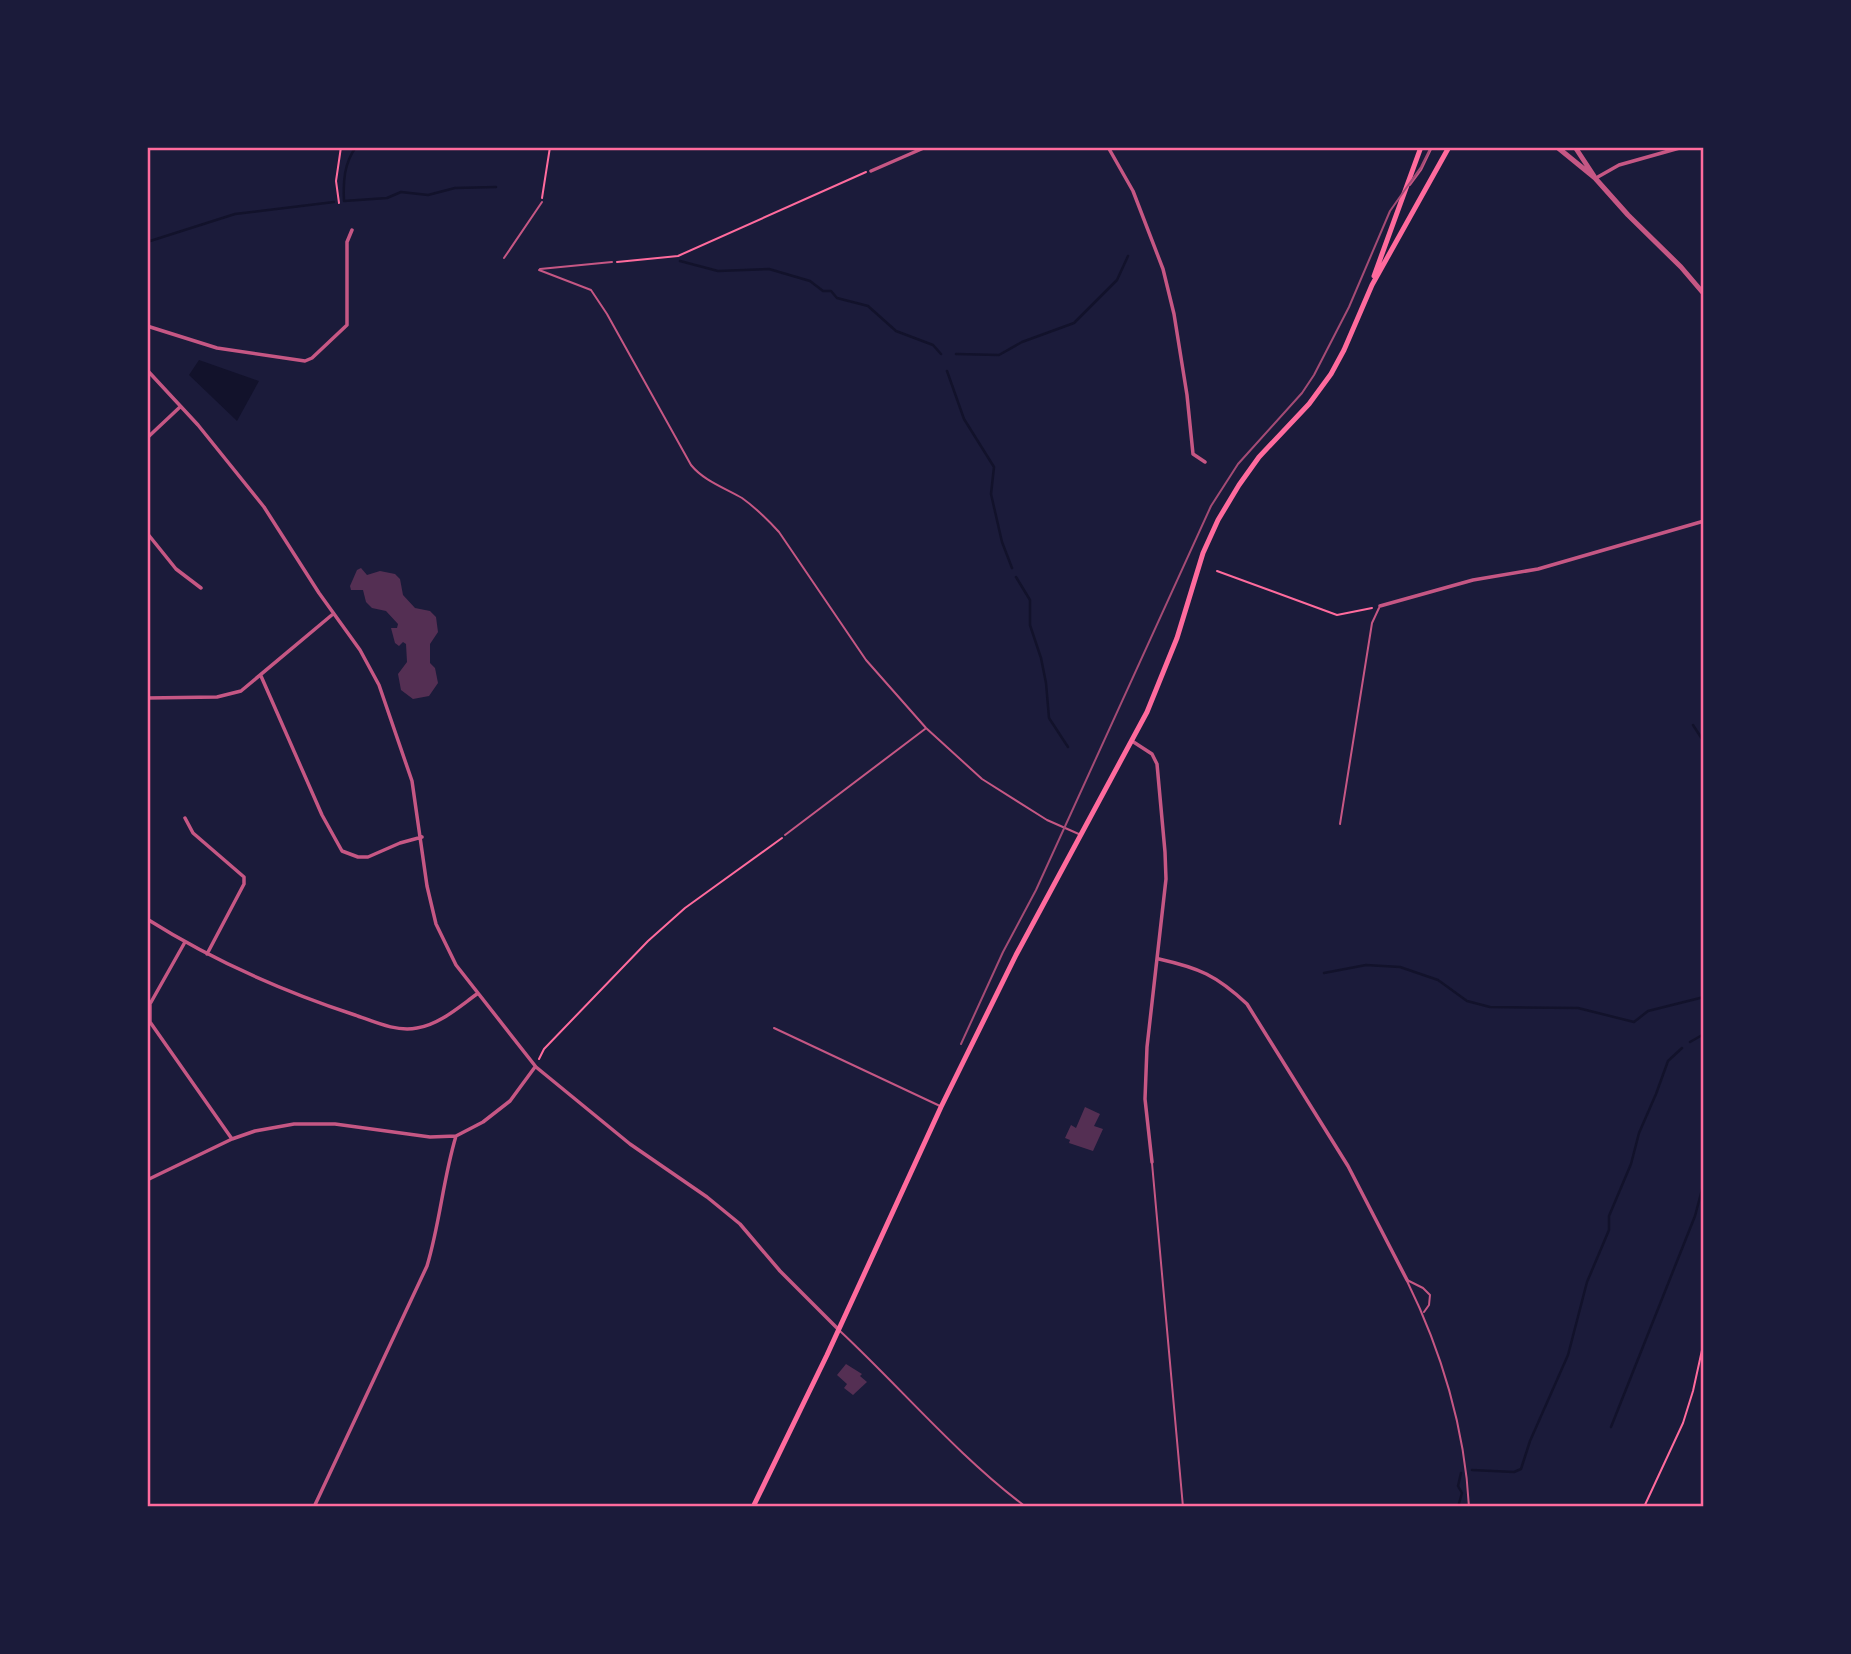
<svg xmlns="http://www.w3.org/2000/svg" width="1851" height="1654" font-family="Manrope,sans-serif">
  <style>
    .water { fill: #12122b }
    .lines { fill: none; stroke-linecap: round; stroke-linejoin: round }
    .stream { stroke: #12122b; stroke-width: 2.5 }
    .building { fill: #542f53 }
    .path { stroke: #ff6b9d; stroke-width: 2 }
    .service { stroke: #c65784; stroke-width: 2 }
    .minor { stroke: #c65784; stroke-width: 3.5 }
    .tertiary { stroke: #c65784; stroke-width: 5 }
    .secondary { stroke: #ff6b9d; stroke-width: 5 }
    .tram { stroke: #a44b75; stroke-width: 2 }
    .neatline { fill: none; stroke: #ff6b9d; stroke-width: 2.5 }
  </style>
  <rect width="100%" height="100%" fill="#1b1b3a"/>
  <path class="water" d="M 199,360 L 259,381 L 237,421 L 189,375 Z"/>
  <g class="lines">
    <path class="stream" d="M 356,147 C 344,163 343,182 344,201 L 387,198 L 401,192 L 428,195 L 455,188 L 496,187
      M 147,242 L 235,214 L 334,202
      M 680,261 L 718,271 L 769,269 L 810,281 L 823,291 L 831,291 L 837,298 L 868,306 L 896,331 L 933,345 L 941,354
      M 956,354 L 999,355 L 1022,342 L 1074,323 L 1117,280 L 1128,256
      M 947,371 L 964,419 L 994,467 L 991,494 L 1002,542 L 1012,568
      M 1016,577 L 1030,600 L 1030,625 L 1041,658 L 1046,683 L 1049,718 L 1068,747
      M 1693,725 L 1704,742
      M 1324,973 L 1366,965 L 1400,967 L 1438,980 L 1467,1001 L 1490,1007 L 1578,1008 L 1634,1022 L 1648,1011 L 1704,997
      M 1690,1042 L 1704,1034
      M 1611,1427 L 1695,1216 L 1704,1182
      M 1472,1470 L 1514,1472 L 1521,1469 L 1530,1441 L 1568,1355 L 1587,1282 L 1609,1230 L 1609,1216 L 1631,1164 L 1639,1133 L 1656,1094 L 1668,1061 L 1682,1048
      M 1458,1507 L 1462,1493 L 1458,1486 L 1461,1473"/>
  </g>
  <path class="building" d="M 361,568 L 367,575 L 380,571 L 395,574 L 400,579 L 403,595 L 415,608 L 430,611 L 436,617 L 438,632 L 430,644 L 430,663 L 435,668 L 438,683 L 429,696 L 413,699 L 401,690 L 398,674 L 407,662 L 406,644 L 403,642 L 399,646 L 395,643 L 391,628 L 397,628 L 398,624 L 386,611 L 372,608 L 366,602 L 363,590 L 351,590 L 350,586 L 357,570 Z
    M 1085,1107 L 1100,1114 L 1094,1126 L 1103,1129 L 1093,1151 L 1069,1143 L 1070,1140 L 1065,1138 L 1071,1125 L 1076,1128 Z
    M 846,1364 L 862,1374 L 860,1376 L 867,1382 L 853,1395 L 844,1388 L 847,1384 L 837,1375 Z"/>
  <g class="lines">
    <path class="path" d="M 542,198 L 550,147
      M 339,203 L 336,181 L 341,147
      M 617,262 L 678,256 L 866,172
      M 1217,571 L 1337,615 L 1372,608
      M 539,1059 L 544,1049 L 648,941 L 685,908 L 782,838
      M 1644,1507 L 1683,1423 L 1693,1391 L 1704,1341"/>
    <path class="service" d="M 1410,185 L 1421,170 L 1432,147
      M 504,258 L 542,202
      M 540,269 L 612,262
      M 539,270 L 591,290 L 607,314 L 691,465 C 704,481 725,488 742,498 C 756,508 768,520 779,532 L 866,660 L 926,728 L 982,779 L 1047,820 L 1081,835
      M 1340,824 L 1372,623 L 1379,608
      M 785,835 L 925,729
      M 774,1028 L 940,1106
      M 1152,1163 L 1183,1507
      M 1407,1280 L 1423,1288 L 1430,1295 L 1429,1305 L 1424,1312
      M 1407,1281 C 1441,1350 1465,1429 1469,1507
      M 840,1331 C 902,1389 958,1456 1026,1507"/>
    <path class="minor" d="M 1108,147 L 1133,191 L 1163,269 L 1174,314 L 1187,395 L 1193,454 L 1205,462
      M 871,171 L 926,147
      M 1596,178 L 1619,165 L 1683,147
      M 147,326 L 217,348 L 305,361 L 312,358 L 347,325 L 347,242 L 352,230
      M 147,370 L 198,425 L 264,507 L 319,593 L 360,650 L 379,685 L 412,781 L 427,886 L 436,924 L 456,965 L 536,1067 L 630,1144 L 707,1197 L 740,1224 L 780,1271 L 838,1329
      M 147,438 L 180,407
      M 147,533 L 176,569 L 201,588
      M 1380,606 L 1473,580 L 1538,569 L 1704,521
      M 261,676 L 322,815 L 342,851 L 358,857 L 368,857 L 400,843 L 422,837
      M 147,698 L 217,697 L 241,691 L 333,614
      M 1132,741 L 1152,754 L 1157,764 L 1165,852 L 1166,879 L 1147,1047 L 1145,1099 L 1152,1162
      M 185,818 L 193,833 L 244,877 L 244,884 L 207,954
      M 147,919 C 212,960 282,991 355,1015 C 375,1022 396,1032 417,1028 C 439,1025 460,1006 477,994
      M 185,942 L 150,1004 L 150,1022 L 232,1139
      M 1159,959 C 1199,968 1216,975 1247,1004 L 1348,1166 L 1407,1280
      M 147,1180 L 232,1139 L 255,1131 L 294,1124 L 335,1124 L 430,1137 L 456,1136 L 483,1122 L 510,1101 L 535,1067
      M 314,1507 L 427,1266 C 440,1223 443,1179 456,1136"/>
    <path class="tertiary" d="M 1557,147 L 1595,178 L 1628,215 L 1681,267 L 1704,294
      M 1575,147 L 1594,176"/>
    <path class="secondary" d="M 1374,276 L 1421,147
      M 753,1507 L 827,1355 L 941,1107 L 1016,955 L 1147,712 L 1177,638 L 1203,553 L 1218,520 L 1239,485 L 1259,457 L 1309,404 L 1331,374 L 1344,350 L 1372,285 L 1449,147"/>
    <path class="tram" d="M 961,1044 L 1003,952 L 1036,890 L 1211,506 L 1238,464 L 1302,393 L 1314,375 L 1349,307 L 1390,211 L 1421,167 L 1431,147"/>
  </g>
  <rect width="1851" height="1654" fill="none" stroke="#1b1b3a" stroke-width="298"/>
  <rect x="149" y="149" width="1553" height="1356" class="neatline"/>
</svg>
